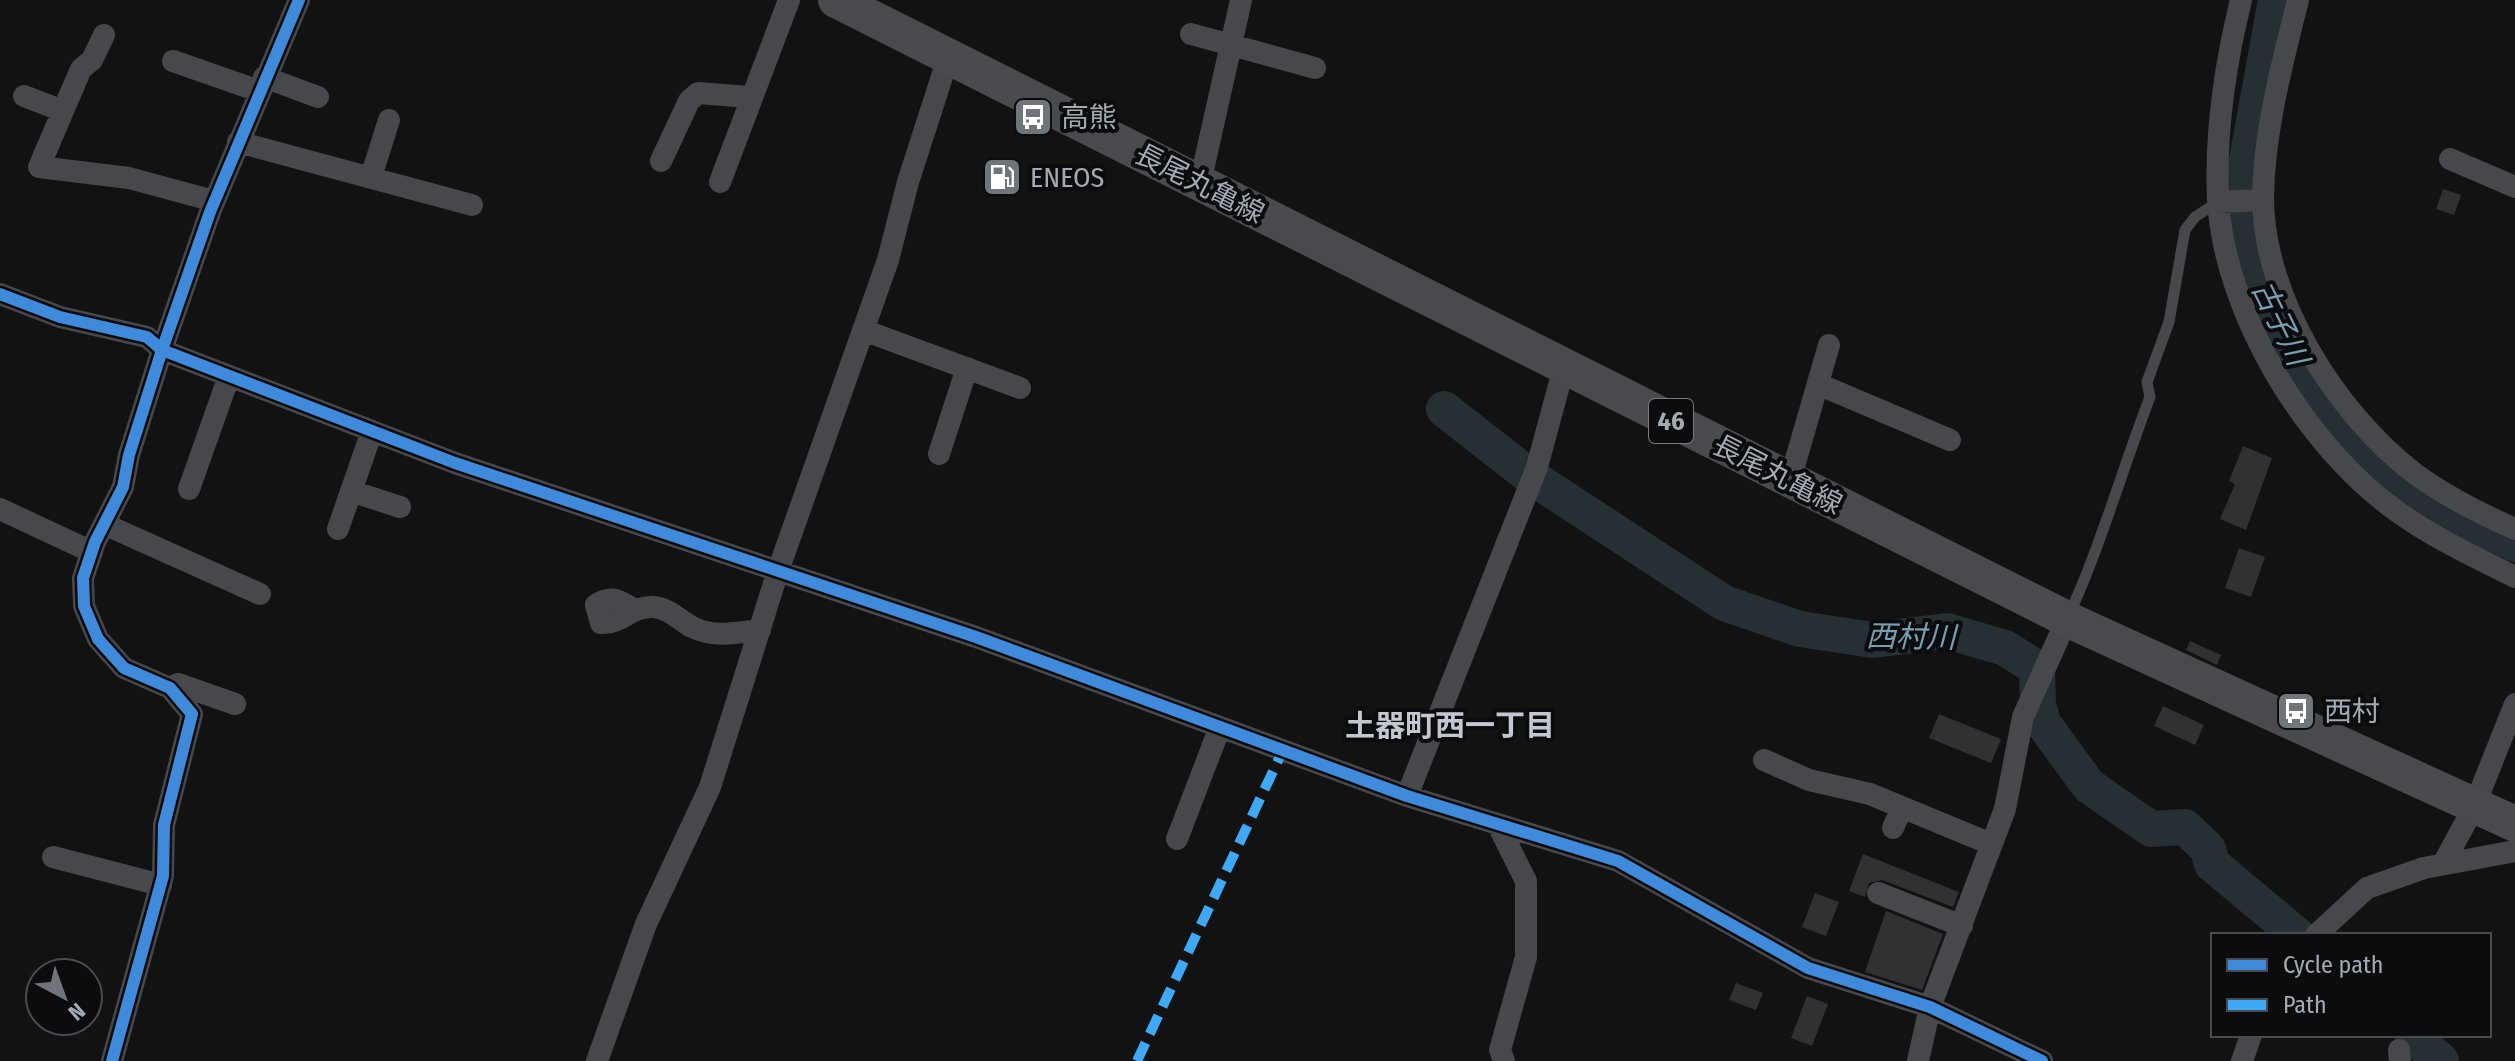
<svg xmlns="http://www.w3.org/2000/svg" width="2515" height="1061" font-family="'Fira Sans Condensed','Noto Sans JP',sans-serif">
  <style>
    .lines { fill: none; stroke-linecap: round; stroke-linejoin: round }
    .river { stroke: #252f34; stroke-width: 36 }
    .building { fill: #313133 }
    .service { stroke: #46484b; stroke-width: 11 }
    .minor { stroke: #46484b; stroke-width: 22 }
    .primary { stroke: #484a4d; stroke-width: 36 }
    .quiet { stroke: #3fa9f5; stroke-width: 10; stroke-dasharray: 20 10; stroke-linecap: butt }
    .cycleway-casing { stroke: #0c0c0e; stroke-width: 17 }
    .cycleway { stroke: #408adc; stroke-width: 12 }
    .labels { text-anchor: middle; stroke-width: 8; stroke-linejoin: round; paint-order: stroke }
    .shield { fill: #0c0c0e; stroke: #757b82; stroke-width: 2 }
    .shield-label { font-size: 26px; font-weight: bold; fill: #a2aab4 }
    .poi-label { font-size: 28px; fill: #a2aab4; stroke: #0c0c0e; text-anchor: start }
    .street-label { font-size: 28px; fill: #a2aab4; stroke: #0c0c0e }
    .water-label { font-size: 30px; font-style: italic; fill: #779eb1; stroke: #0c0c0e }
    .neighbourhood-label { font-size: 30px; font-weight: bold; fill: #c3c8d0; stroke: #0c0c0e }
  </style>
  <rect width="100%" height="100%" fill="#121212"/>
  <g class="lines">
    <path class="river" d="M 2276,0 L 2244,176 L 2252,266 L 2285,345 L 2326,409 L 2386,473 L 2433,506 L 2515,544
      M 1444,409 L 1527,474 L 1724,603 L 1800,629 L 1873,640 L 1947,631 L 2005,648 L 2037,668 L 2038,704 L 2043,723 L 2089,786 L 2151,829 L 2185,827 L 2208,849 L 2212,864 L 2297,935
      M 2412,1035 L 2441,1061"/>
  </g>
  <path class="building" d="M 2443,189 L 2461,195 L 2454,215 L 2436,209 Z
    M 2243,446 L 2272,458 L 2246,530 L 2220,519 L 2235,484 L 2229,481 Z
    M 2239,548 L 2265,557 L 2251,597 L 2225,588 Z
    M 2190,641 L 2221,655 L 2217,665 L 2186,650 Z
    M 2163,706 L 2204,725 L 2195,745 L 2154,726 Z
    M 1939,714 L 2001,739 L 1991,763 L 1929,738 Z
    M 1863,854 L 1959,892 L 1953,907 L 1882,880 L 1869,883 L 1865,897 L 1849,891 Z
    M 1815,893 L 1839,902 L 1826,936 L 1802,927 Z
    M 1886,911 L 1943,934 L 1922,990 L 1865,972 Z
    M 1736,983 L 1763,993 L 1756,1010 L 1729,1000 Z
    M 1807,996 L 1828,1004 L 1812,1046 L 1791,1038 Z"/>
  <g class="lines">
    <path class="service" d="M 2069,615 C 2101,545 2122,470 2150,397 L 2147,382 L 2169,322 L 2185,230 L 2195,217 L 2218,202"/>
    <path class="minor" d="M 2241,0 C 2225,65 2215,131 2218,199 C 2224,313 2306,447 2398,512 C 2434,538 2475,557 2515,577
      M 2298,0 C 2282,64 2264,131 2263,197 C 2263,298 2336,413 2414,473 C 2444,495 2481,514 2515,529
      M 1191,34 L 1315,68
      M 104,35 L 92,60 L 81,69 L 39,167 L 129,178 L 214,201
      M 173,61 L 259,91
      M 264,77 L 318,97
      M 24,96 L 63,111
      M 238,142 L 472,205
      M 2450,159 L 2515,187
      M 661,161 L 689,101 L 698,93 L 749,97
      M 371,177 L 389,120
      M 720,182 L 789,0
      M 1200,183 L 1241,0
      M 2218,202 L 2263,200
      M 0,294 L 60,317 L 147,337 L 162,350 L 455,463 L 976,637 L 1407,796 L 1618,861 L 1808,968 L 1930,1007 L 2042,1061
      M 863,330 L 1020,388
      M 1818,384 L 1950,440
      M 939,454 L 967,368
      M 1790,480 L 1829,345
      M 189,489 L 229,376
      M 351,491 L 400,507
      M 0,509 L 92,552
      M 104,524 L 260,594
      M 338,529 L 372,431
      M 633,609 C 619,600 611,595 596,605 L 601,623 C 622,624 631,606 653,607 C 669,608 679,620 692,627 C 714,638 736,633 760,630
      M 170,688 L 178,684 L 235,704
      M 1764,760 L 1809,780 L 1870,794 L 1991,844
      M 1407,796 L 1537,467 L 1564,367
      M 1498,825 L 1526,881 L 1526,957 L 1500,1050 L 1504,1061
      M 1893,828 L 1902,807
      M 1177,839 L 1220,727
      M 53,857 L 161,885
      M 2443,864 L 2474,807 L 2515,704
      M 1878,893 L 1962,926
      M 2316,935 L 2367,888 L 2424,868 L 2515,851
      M 2399,1050 L 2400,1061
      M 112,1061 L 163,876 L 164,825 L 192,714 L 170,688 L 124,668 L 98,639 L 84,606 L 83,578 L 95,542 L 123,487 L 129,455 L 162,350 L 210,212 L 299,0
      M 597,1061 L 646,924 L 710,787 L 778,571 L 888,260 L 908,182 L 948,58
      M 1918,1061 L 1930,1007 L 2005,809 L 2023,717 L 2067,619
      M 2242,1061 L 2251,1035"/>
    <path class="primary" d="M 836,0 L 2071,621 L 2515,824"/>
    <path class="quiet" d="M 1137,1061 L 1283,750"/>
    <g class="cycleway-casing">
      <path id="cycleway" d="M 0,294 L 60,317 L 147,337 L 162,350 L 455,463 L 976,637 L 1407,796 L 1618,861 L 1808,968 L 1930,1007 L 2042,1061
        M 112,1061 L 163,876 L 164,825 L 192,714 L 170,688 L 124,668 L 98,639 L 84,606 L 83,578 L 95,542 L 123,487 L 129,455 L 162,350 L 210,212 L 299,0"/>
    </g>
    <use href="#cycleway" class="cycleway"/>
  </g>
  <defs>
    <g id="bus-square" transform="scale(2)"><rect x="-9" y="-9" width="18" height="18" rx="4" fill="#70757b" stroke="#0c0c0e"/><path d="M-5-6H5V4H4V6H2V4H-2V6H-4V4H-5ZM-3.5-4V0h7V-4ZM-3.5 1.2v1.5H-2V1.2ZM2 1.2v1.5H3.5V1.2Z" fill="#fff"/></g>
    <g id="fuel-square" transform="scale(2)"><rect x="-9" y="-9" width="18" height="18" rx="4" fill="#70757b" stroke="#0c0c0e"/><path d="M-5.5-6h7V0h2V4h1.3V-2.5L3-4.5l.8-.8L6-3V5H2.5V1h-1V6h-7ZM-4.2-4.7v3.2H.2V-4.7Z" fill="#fff"/></g>
  </defs>
  <g fill-rule="evenodd">
    <use href="#bus-square" x="1033" y="117"/>
    <use href="#fuel-square" x="1002" y="177"/>
    <use href="#bus-square" x="2296" y="711"/>
  </g>
  <g class="labels">
    <rect class="shield" x="1649" y="399" width="44" height="44" rx="6"/>
    <g class="shield-label">
      <text x="1671" y="430">46</text>
    </g>
    <g class="poi-label">
      <text x="1061" y="127">高熊</text>
      <text x="1030" y="187">ENEOS</text>
      <text x="2324" y="721">西村</text>
    </g>
    <g class="street-label">
      <text transform="translate(1200 183) rotate(27)" y="10">長尾丸亀線</text>
      <text transform="translate(1778 474) rotate(27)" y="10">長尾丸亀線</text>
    </g>
    <g class="water-label">
      <text transform="translate(2280 323) rotate(64)" y="10">古子川</text>
      <text transform="translate(1911 637) rotate(1)" y="10">西村川</text>
    </g>
    <g class="neighbourhood-label">
      <text x="1450" y="736">土器町西一丁目</text>
    </g>
  </g>
  <rect x="2211" y="933" width="280" height="104" fill="#0c0c0e" stroke="#484b50" stroke-width="2"/>
  <rect x="2227" y="959" width="40" height="12" fill="#408adc" stroke="#484b50" stroke-width="2"/>
  <text x="2283" y="973" font-size="24" fill="#a2aab4">Cycle path</text>
  <rect x="2227" y="999" width="40" height="12" fill="#3fa9f5" stroke="#484b50" stroke-width="2"/>
  <text x="2283" y="1013" font-size="24" fill="#a2aab4">Path</text>
  <g transform="translate(64 997) rotate(139)"><circle r="38" fill="#0c0c0e" stroke="#484b50" stroke-width="2"/>
  <path d="M0-6L14 30L0 20L-14 30Z" fill="#70757b"/>
  <text y="-12" font-size="22" font-weight="bold" text-anchor="middle" fill="#a2aab4">N</text>
  </g>
</svg>
